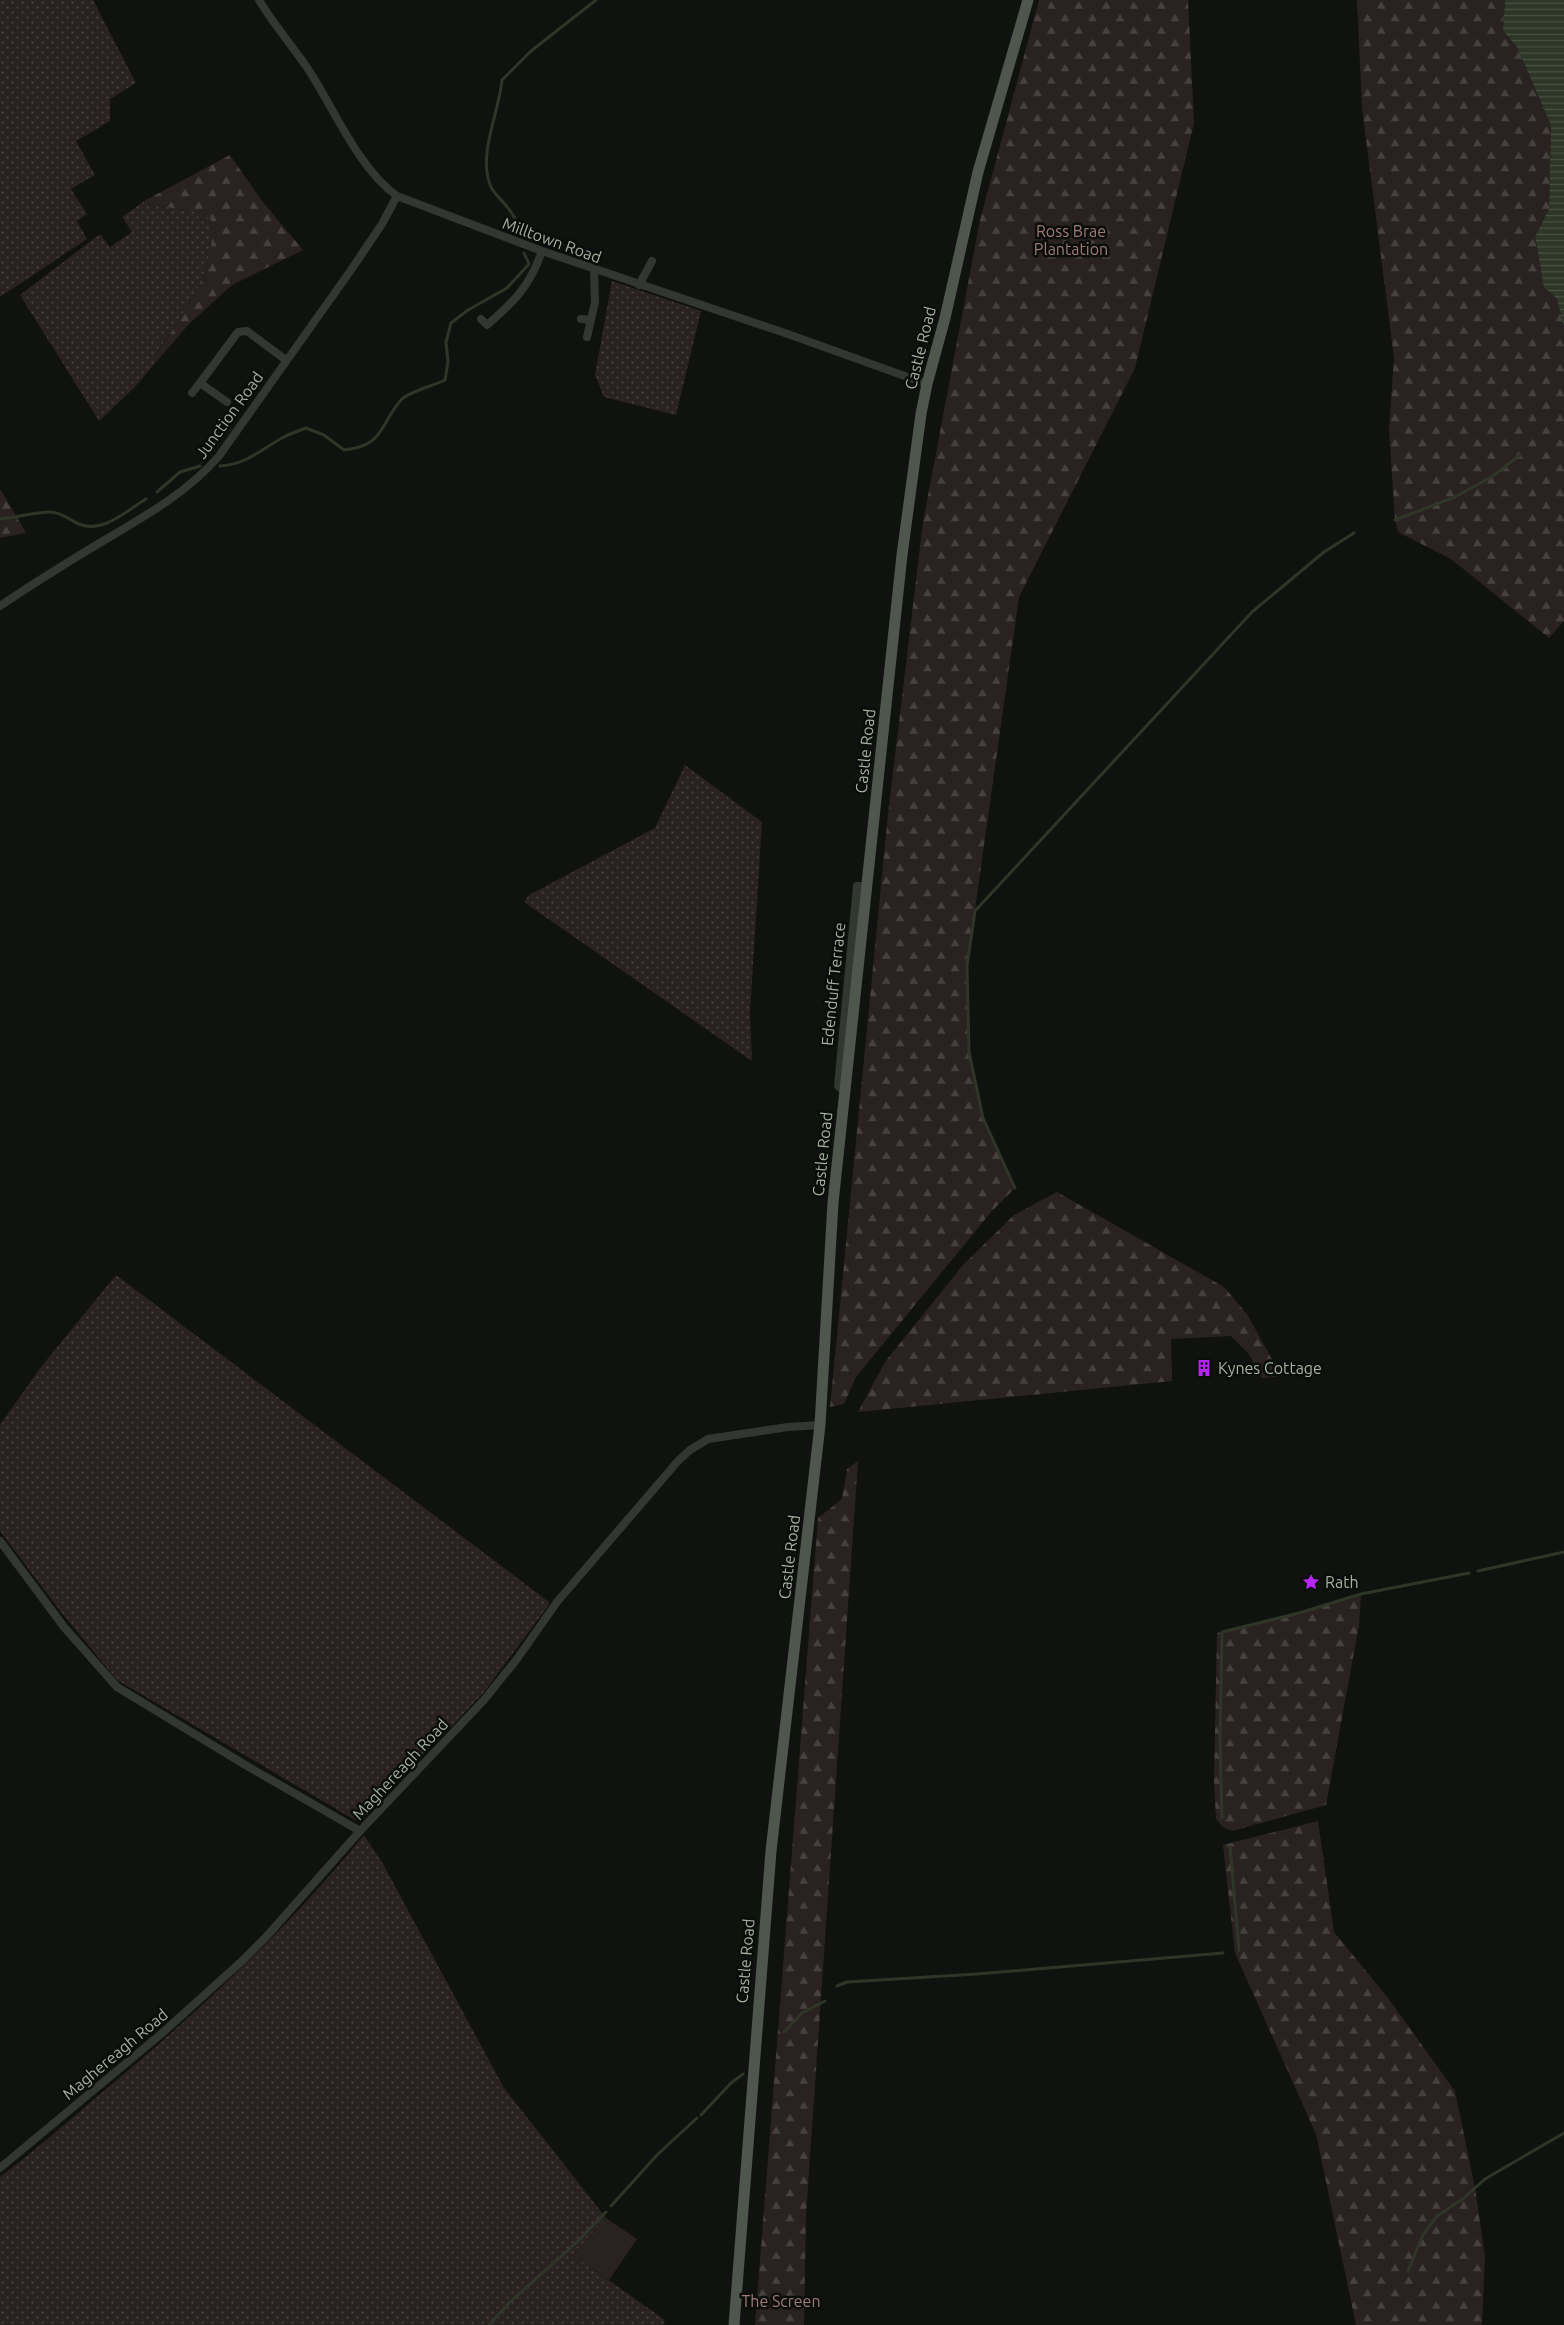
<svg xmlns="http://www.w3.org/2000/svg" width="1564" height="2325" font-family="Ubuntu,sans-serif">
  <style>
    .grass { fill: url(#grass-dots) }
    .forest { fill: url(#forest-firs) }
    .garden { fill: #2a2221 }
    .water { fill: url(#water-rules) }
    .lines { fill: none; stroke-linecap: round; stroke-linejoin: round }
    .stream { stroke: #2e3627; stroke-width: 3 }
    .street { stroke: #323731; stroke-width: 8 }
    .primary { stroke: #4f564d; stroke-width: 11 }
    .labels { text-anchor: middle; stroke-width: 5; stroke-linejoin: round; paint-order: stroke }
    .park-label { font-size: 16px; fill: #9f7b77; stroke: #0b0d0b }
    .street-label { font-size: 16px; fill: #a6b3a1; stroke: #0b0d0b }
    .poi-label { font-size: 16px; fill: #a6b3a1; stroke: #0b0d0b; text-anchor: start }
  </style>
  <defs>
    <pattern id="grass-dots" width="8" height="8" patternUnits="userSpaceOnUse" patternTransform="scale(1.25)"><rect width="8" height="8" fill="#2a2221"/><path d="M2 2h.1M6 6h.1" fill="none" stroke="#46403e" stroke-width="1.8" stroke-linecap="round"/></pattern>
    <pattern id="forest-firs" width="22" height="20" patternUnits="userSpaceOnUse" patternTransform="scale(1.25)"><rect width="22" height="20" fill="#2a2221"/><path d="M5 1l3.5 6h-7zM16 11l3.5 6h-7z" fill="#46403e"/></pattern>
    <pattern id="water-rules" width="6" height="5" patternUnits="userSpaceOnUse" patternTransform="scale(1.25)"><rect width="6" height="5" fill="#2e3627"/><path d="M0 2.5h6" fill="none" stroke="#495143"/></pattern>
  </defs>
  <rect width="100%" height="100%" fill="#101210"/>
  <path class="grass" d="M 0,0 L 93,0 L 136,83 L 110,99 L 110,121 L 76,141 L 95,175 L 71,189 L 87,214 L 77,221 L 87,239 L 0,297 Z
    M 146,200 L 149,204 L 202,213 L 211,220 C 218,272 182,315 155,355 L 157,361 L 135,387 L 99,421 L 20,295 L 100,234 L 110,247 L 132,232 L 122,217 Z
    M 612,281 L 701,311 L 676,415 L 604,397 L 595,375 Z
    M 685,765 L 762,822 L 750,1012 L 752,1061 L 524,902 L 529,895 L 655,828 Z
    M 116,1275 L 549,1602 L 548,1606 L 484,1692 L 452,1726 L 355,1820 L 117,1680 L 61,1612 L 0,1531 L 0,1425 L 41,1367 Z
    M 364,1835 L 383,1864 L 504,2088 L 606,2218 L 573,2255 L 665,2320 L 663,2325 L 0,2325 L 0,2177 C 34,2151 67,2123 99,2095 C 194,2016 285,1932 364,1835 Z"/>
  <path class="forest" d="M 1039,0 L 1188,0 L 1194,123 L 1135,368 L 1019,597 L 967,966 L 969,1052 L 983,1118 L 1015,1188 L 991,1212 L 856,1377 L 844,1404 L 830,1407 L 888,814 L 923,522 L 980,220 Z
    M 1357,0 L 1505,0 L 1503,31 L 1517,47 L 1551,125 L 1549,209 L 1535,238 L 1544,287 L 1557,299 L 1564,328 L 1564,621 L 1549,638 L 1451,559 L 1398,532 L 1395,520 L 1389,429 L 1394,358 L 1362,108 Z
    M 230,155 L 262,201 L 303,250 L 232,285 L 189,324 L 157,361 L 155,356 C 182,315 218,272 211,220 L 202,213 L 149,204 L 146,200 Z
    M 0,490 L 1,490 L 26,533 L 0,538 Z
    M 1057,1192 L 1224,1287 L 1247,1314 L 1281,1376 L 1262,1378 L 1248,1353 L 1231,1336 L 1171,1339 L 1172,1381 L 858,1412 L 885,1362 L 963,1265 L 1014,1215 Z
    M 858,1461 L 806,2215 L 804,2325 L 755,2325 L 818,1518 L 842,1499 L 847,1469 Z
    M 1361,1594 L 1359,1625 L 1326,1805 L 1232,1831 L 1223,1827 L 1216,1819 L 1214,1781 L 1217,1633 L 1299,1613 Z
    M 1318,1821 L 1334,1932 L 1388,1998 L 1455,2091 L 1475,2188 L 1485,2256 L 1482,2325 L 1356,2325 L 1316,2134 L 1235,1953 L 1223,1845 Z"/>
  <path class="garden" d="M 606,2218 L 637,2239 L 609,2280 L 573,2255 Z"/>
  <path class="water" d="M 1505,0 L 1564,0 L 1564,328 L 1557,299 L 1544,287 L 1535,237 L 1549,209 L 1551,125 L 1517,47 L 1503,31 Z"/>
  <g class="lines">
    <path class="stream" d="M 522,236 C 519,227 514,215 508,208 C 503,201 495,195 491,187 C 477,156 499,113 502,80 L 531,51 L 596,0
      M 220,466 C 246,465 263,448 284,437 C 291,433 299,431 306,428 L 324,435 L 344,450 C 386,446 380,422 402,399 C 411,391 433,386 445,380 L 448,362 L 446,342 L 451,323 L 468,310 L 507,288 L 529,264 L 524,253
      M 157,492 L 180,472 L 200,466
      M 0,519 C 17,518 33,512 50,512 C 61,512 70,520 79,524 C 103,534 126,511 146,499
      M 1395,520 L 1455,497 L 1493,476 L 1520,455
      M 1015,1188 L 983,1118 L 969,1052 L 967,966 L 975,911 L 1252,612 L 1324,552 L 1354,533
      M 1478,1571 L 1564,1552
      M 1222,1818 L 1220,1742 L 1222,1632 L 1299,1613 L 1361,1594 L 1469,1573
      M 1230,1847 L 1239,1950
      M 837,1986 L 847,1982 L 977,1974 L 1223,1953
      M 784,2032 L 802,2013 L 825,2001
      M 701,2115 L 731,2083 L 743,2074
      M 611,2206 L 658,2154 L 697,2118
      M 1408,2271 L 1423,2235 L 1437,2216 L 1464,2198 L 1485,2179 L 1564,2133
      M 489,2325 L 510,2302 L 578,2241 L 606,2212"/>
    <path class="street" d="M 259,0 C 274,25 294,48 310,72 C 335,111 359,169 397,196 L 542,251 L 785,333 L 927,384
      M 639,285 L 652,261
      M 481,319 L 487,325 C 514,302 530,286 542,251
      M 581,319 L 591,320
      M 587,337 L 595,302 L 594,269
      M 192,393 L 200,383
      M 227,402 L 200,383 L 238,332 L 247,331 L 286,360
      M 0,606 C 34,583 68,562 103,541 C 145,516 187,493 219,456 L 351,270 L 382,224 L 397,196
      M 845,1091 L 838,1086 L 857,886 L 866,886
      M 0,1541 L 64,1627 L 117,1687 L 247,1766 L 360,1831
      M 0,2168 L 160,2035 L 242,1961 L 266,1937 L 360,1831 L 484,1700 L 517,1659 L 557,1602 L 678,1461 L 690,1450 L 708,1439 L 788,1427 L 820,1425"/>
    <path class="primary" d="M 734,2325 L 771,1851 L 820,1425 L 833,1203 L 902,555 L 921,414 L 927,384 L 945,318 L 978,172 L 1028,0"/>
  </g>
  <defs>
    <g id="building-bare" transform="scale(1.35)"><path d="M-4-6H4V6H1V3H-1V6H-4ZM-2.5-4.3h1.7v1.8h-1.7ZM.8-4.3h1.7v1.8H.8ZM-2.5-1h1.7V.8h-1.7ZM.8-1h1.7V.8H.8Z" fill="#b625f5" stroke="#0b0d0b" stroke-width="2.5" paint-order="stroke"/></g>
    <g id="sight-bare" transform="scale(1.35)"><path d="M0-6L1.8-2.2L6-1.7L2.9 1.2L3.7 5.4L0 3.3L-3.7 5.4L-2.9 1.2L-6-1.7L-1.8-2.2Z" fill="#b625f5" stroke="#0b0d0b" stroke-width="2.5" paint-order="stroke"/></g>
  </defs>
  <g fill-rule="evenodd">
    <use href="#building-bare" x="1204" y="1368"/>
    <use href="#sight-bare" x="1311" y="1582"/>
  </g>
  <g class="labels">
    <g class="park-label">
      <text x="1071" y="237">Ross Brae<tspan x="1071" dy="18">Plantation</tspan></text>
      <text x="781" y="2307">The Screen</text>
    </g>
    <g class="street-label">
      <text transform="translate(552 240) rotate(20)" y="6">Milltown Road</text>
      <text transform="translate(920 348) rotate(-76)" y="6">Castle Road</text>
      <text transform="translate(229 415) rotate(-54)" y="6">Junction Road</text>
      <text transform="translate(865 751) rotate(-84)" y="6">Castle Road</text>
      <text transform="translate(833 984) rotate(-84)" y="6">Edenduff Terrace</text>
      <text transform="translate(822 1154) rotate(-84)" y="6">Castle Road</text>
      <text transform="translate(789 1557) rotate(-83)" y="6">Castle Road</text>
      <text transform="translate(400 1769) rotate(-47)" y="6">Maghereagh Road</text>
      <text transform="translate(745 1961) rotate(-85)" y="6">Castle Road</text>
      <text transform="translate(115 2054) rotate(-40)" y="6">Maghereagh Road</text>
    </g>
    <g class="poi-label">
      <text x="1218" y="1374">Kynes Cottage</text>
      <text x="1325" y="1588">Rath</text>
    </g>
  </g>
</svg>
